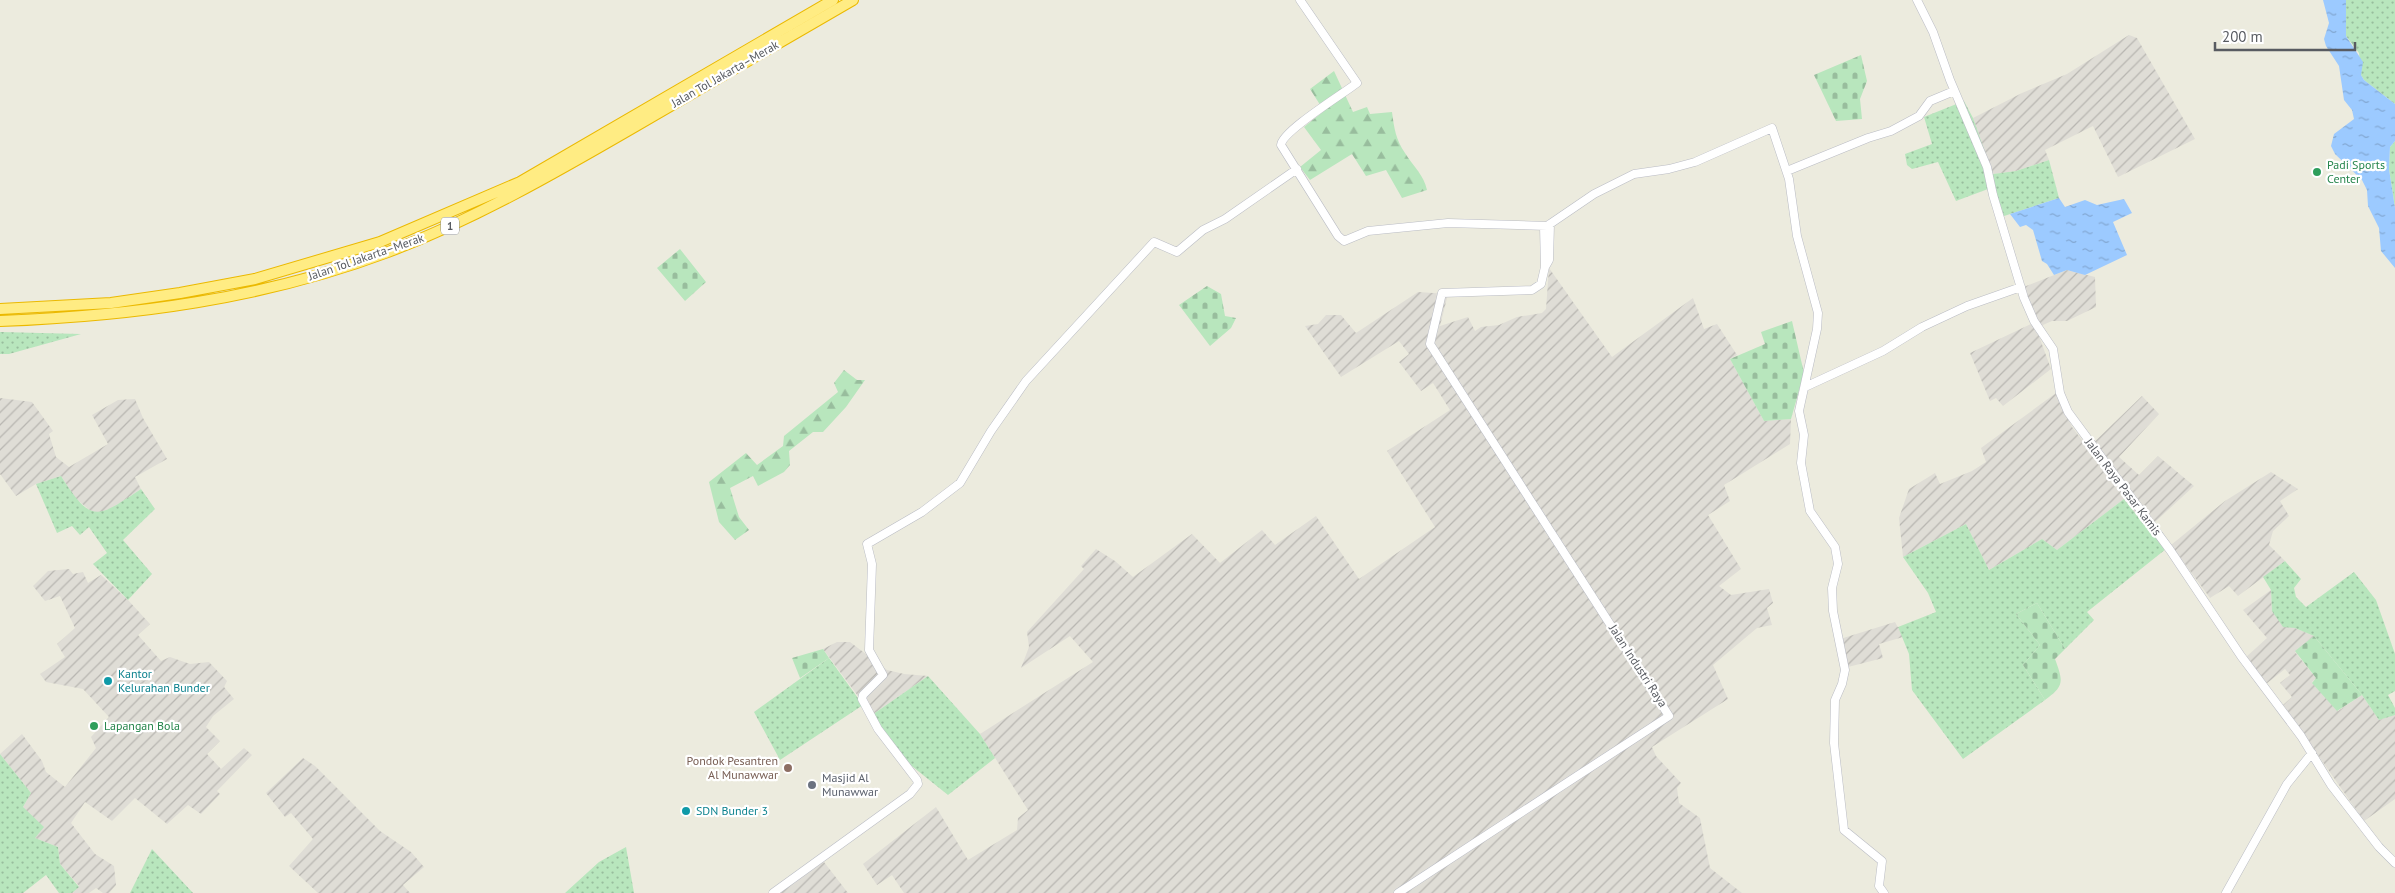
<svg xmlns="http://www.w3.org/2000/svg" width="2395" height="893" font-family="'PT Sans',sans-serif">
  <style>
    .industrial { fill: url(#industrial-furrows) }
    .grass { fill: url(#grass-dots) }
    .forest { fill: url(#forest-firs) }
    .cemetery { fill: url(#cemetery-stones) }
    .water { fill: url(#water-ripples) }
    .lines { fill: none; stroke-linecap: round; stroke-linejoin: round }
    .secondary-casing { stroke: #babcc4; stroke-width: 9 }
    .highway-casing { stroke: #ebb900; stroke-width: 12 }
    .secondary { stroke: #fff; stroke-width: 8 }
    .highway { stroke: #ffec83; stroke-width: 10 }
    .leisure-dot { fill: #2e9e5b; stroke: #fff; stroke-width: 2 }
    .culture-dot { fill: #0f9aa8; stroke: #fff; stroke-width: 2 }
    .education-dot { fill: #8d6e63; stroke: #fff; stroke-width: 2 }
    .worship-dot { fill: #6b7280; stroke: #fff; stroke-width: 2 }
    .labels { text-anchor: middle; stroke-width: 4.5; stroke-linejoin: round; paint-order: stroke }
    .shield { fill: #fff; stroke: #8a8c90; stroke-width: 1 }
    .shield-label { font-size: 11px; font-weight: bold; fill: #585b61 }
    .street-label { font-size: 12px; fill: #585b61; stroke: #fff }
    .leisure-label { font-size: 12px; fill: #27864d; stroke: #fff; text-anchor: start }
    .culture-label { font-size: 12px; fill: #0d838f; stroke: #fff; text-anchor: start }
    .education-label { font-size: 12px; fill: #785e54; stroke: #fff; text-anchor: end }
    .worship-label { font-size: 12px; fill: #5b616d; stroke: #fff; text-anchor: start }
  </style>
  <defs>
    <pattern id="industrial-furrows" width="10" height="10" patternUnits="userSpaceOnUse" patternTransform="scale(1.25)"><rect width="10" height="10" fill="#dfddd6"/><path d="M-1 1l2-2M0 10L10 0M9 11l2-2" fill="none" stroke="#b8b6b1"/></pattern>
    <pattern id="grass-dots" width="8" height="8" patternUnits="userSpaceOnUse" patternTransform="scale(1.25)"><rect width="8" height="8" fill="#b8e6bd"/><path d="M2 2h.1M6 6h.1" fill="none" stroke="#98bd9d" stroke-width="1.8" stroke-linecap="round"/></pattern>
    <pattern id="forest-firs" width="22" height="20" patternUnits="userSpaceOnUse" patternTransform="scale(1.25)"><rect width="22" height="20" fill="#b8e6bd"/><path d="M5 1l3.5 6h-7zM16 11l3.5 6h-7z" fill="#98bd9d"/></pattern>
    <pattern id="cemetery-stones" width="16" height="16" patternUnits="userSpaceOnUse" patternTransform="scale(1.25)"><rect width="16" height="16" fill="#b8e6bd"/><path d="M2 7V4a2 2 0 0 1 4 0v3zM10 15v-3a2 2 0 0 1 4 0v3z" fill="#98bd9d"/></pattern>
    <pattern id="water-ripples" width="26" height="14" patternUnits="userSpaceOnUse" patternTransform="scale(1.25)"><rect width="26" height="14" fill="#9ccaff"/><path d="M2 4q2-2 4 0t4 0M15 11q2-2 4 0t4 0" fill="none" stroke="#82a7d2"/></pattern>
  </defs>
  <rect width="100%" height="100%" fill="#ecebde"/>
  <path class="industrial" d="M 2129,35 L 2137,38 L 2195,139 L 2118,177 L 2093,126 L 2045,150 L 2049,160 L 2016,171 L 1993,174 L 1973,118 L 2022,93 L 2067,74 Z
    M 1549,268 L 1612,357 L 1693,298 L 1704,329 L 1717,324 L 1737,355 L 1730,359 L 1764,421 L 1791,419 L 1790,444 L 1724,485 L 1730,501 L 1708,515 L 1741,569 L 1719,586 L 1731,595 L 1769,589 L 1773,603 L 1767,608 L 1772,625 L 1757,628 L 1713,665 L 1728,699 L 1652,747 L 1656,756 L 1681,783 L 1677,788 L 1679,803 L 1700,818 L 1710,868 L 1742,893 L 904,893 L 892,875 L 877,885 L 863,864 L 936,807 L 968,860 L 1017,830 L 1018,818 L 1028,810 L 980,734 L 1093,662 L 1070,636 L 1021,668 L 1029,647 L 1027,632 L 1084,569 L 1081,566 L 1096,549 L 1115,561 L 1133,577 L 1192,534 L 1220,563 L 1262,530 L 1275,545 L 1316,516 L 1359,579 L 1435,527 L 1387,451 L 1450,410 L 1433,383 L 1421,391 L 1399,362 L 1409,354 L 1399,341 L 1341,377 L 1305,326 L 1318,324 L 1326,315 L 1341,315 L 1356,333 L 1418,292 L 1448,294 L 1440,326 L 1468,317 L 1475,331 L 1481,327 L 1499,325 L 1517,317 L 1542,313 L 1546,309 Z
    M 2067,270 L 2095,277 L 2096,307 L 2067,321 L 2052,321 L 2036,328 L 2051,369 L 2003,406 L 1996,398 L 1990,401 L 1970,353 L 2033,323 L 2021,288 Z
    M 2056,393 L 2072,427 L 2088,448 L 2142,396 L 2159,414 L 2119,457 L 2139,475 L 2158,456 L 2194,486 L 2155,522 L 2146,527 L 2124,499 L 2057,550 L 2042,539 L 1989,570 L 1966,524 L 1903,557 L 1899,518 L 1909,489 L 1935,473 L 1940,484 L 1972,471 L 1986,462 L 1981,448 Z
    M 0,398 L 32,402 L 53,431 L 49,434 L 56,457 L 69,467 L 108,444 L 92,415 L 118,400 L 135,399 L 143,418 L 167,459 L 135,477 L 141,489 L 106,512 L 92,512 L 75,498 L 61,476 L 36,484 L 16,496 L 0,474 Z
    M 2271,472 L 2298,489 L 2280,501 L 2289,516 L 2273,531 L 2269,545 L 2285,561 L 2238,596 L 2229,586 L 2210,598 L 2171,545 L 2225,501 Z
    M 69,569 L 73,574 L 83,572 L 88,583 L 101,575 L 128,600 L 150,624 L 138,635 L 161,661 L 170,657 L 190,664 L 209,662 L 227,681 L 224,687 L 234,699 L 213,716 L 206,727 L 220,741 L 207,754 L 221,769 L 244,748 L 252,755 L 217,791 L 220,794 L 201,814 L 188,805 L 167,824 L 135,798 L 112,821 L 85,802 L 71,823 L 95,854 L 114,866 L 116,885 L 109,893 L 103,893 L 96,888 L 89,893 L 72,893 L 79,886 L 60,864 L 58,847 L 35,838 L 23,807 L 31,793 L 0,754 L 22,734 L 42,761 L 46,772 L 65,787 L 96,748 L 91,737 L 109,717 L 83,689 L 46,682 L 40,674 L 65,657 L 57,644 L 75,628 L 60,596 L 45,601 L 33,586 L 48,571 Z
    M 2271,590 L 2272,611 L 2295,628 L 2314,636 L 2295,652 L 2316,678 L 2312,682 L 2338,711 L 2362,695 L 2379,720 L 2394,715 L 2395,713 L 2395,799 L 2364,821 L 2283,705 L 2292,697 L 2280,683 L 2290,675 L 2285,669 L 2266,684 L 2245,658 L 2267,638 L 2243,610 Z
    M 1895,622 L 1903,637 L 1879,644 L 1883,658 L 1848,667 L 1840,639 Z
    M 837,642 L 850,642 L 887,670 L 904,674 L 928,676 L 872,715 L 823,649 Z
    M 303,758 L 315,766 L 380,831 L 411,852 L 424,867 L 403,885 L 410,893 L 318,893 L 289,866 L 313,839 L 291,813 L 285,817 L 266,793 Z
    M 824,862 L 848,893 L 778,893 L 783,889 Z"/>
  <path class="grass" d="M 2346,0 L 2395,0 L 2395,104 L 2364,80 L 2361,75 L 2359,53 L 2346,36 Z
    M 1964,101 L 1973,118 L 1993,174 L 2016,171 L 2049,160 L 2059,198 L 1998,218 L 1988,189 L 1956,201 L 1938,162 L 1912,169 L 1907,165 L 1905,154 L 1932,144 L 1924,117 Z
    M 2395,141 L 2395,208 L 2389,169 L 2390,147 Z
    M 0,332 L 81,334 L 9,354 L 0,354 Z
    M 61,476 C 92,525 97,518 141,489 L 155,509 L 123,540 L 152,574 L 128,600 L 93,564 L 107,553 L 89,527 L 80,535 L 72,526 L 57,533 L 36,484 Z
    M 2124,499 L 2146,527 L 2155,522 L 2171,545 L 2087,612 L 2094,620 L 2065,649 L 2037,603 L 2016,614 L 2040,645 L 2023,665 L 2045,700 L 1963,759 L 1912,690 L 1909,654 L 1898,627 L 1936,612 L 1928,593 L 1903,557 L 1966,524 L 1989,570 L 2042,539 L 2057,550 Z
    M 2285,561 L 2301,579 L 2294,588 L 2296,597 L 2306,607 L 2354,572 L 2376,600 L 2395,654 L 2395,691 L 2388,695 L 2395,708 L 2395,715 L 2379,720 L 2362,695 L 2314,636 L 2295,628 L 2283,627 L 2272,611 L 2271,590 L 2263,577 Z
    M 829,658 L 863,705 L 780,760 L 754,712 Z
    M 928,676 L 980,734 L 995,758 L 948,795 L 898,755 L 872,715 Z
    M 0,754 L 31,793 L 23,807 L 44,827 L 35,838 L 58,847 L 60,864 L 79,887 L 72,893 L 59,893 L 46,875 L 23,893 L 0,893 Z
    M 626,847 L 634,893 L 565,893 L 599,862 Z
    M 152,849 L 193,893 L 130,893 Z"/>
  <path class="forest" d="M 1334,71 L 1353,112 L 1367,107 L 1370,114 L 1392,112 C 1394,128 1396,140 1405,153 C 1413,166 1424,175 1427,190 L 1402,198 L 1386,170 L 1366,176 L 1352,154 L 1310,180 L 1300,167 L 1321,150 L 1304,127 L 1324,111 L 1310,89 Z
    M 844,370 L 857,380 L 865,380 L 846,407 L 823,432 L 813,432 L 789,451 L 790,465 L 784,472 L 758,486 L 753,476 L 730,488 L 739,517 L 749,530 L 735,540 L 719,522 L 709,482 L 746,453 L 757,465 L 783,446 L 784,436 L 838,392 L 834,383 Z"/>
  <path class="cemetery" d="M 1861,55 L 1867,81 L 1860,99 L 1862,119 L 1836,121 L 1814,75 Z
    M 680,249 L 706,282 L 685,301 L 657,268 Z
    M 1207,286 L 1221,294 L 1225,316 L 1236,318 L 1231,328 L 1210,346 L 1179,305 Z
    M 1792,321 L 1804,373 L 1791,419 L 1764,421 L 1730,359 L 1765,344 L 1761,332 Z
    M 2037,603 L 2065,649 L 2055,659 C 2063,681 2065,686 2045,700 L 2023,665 L 2040,645 L 2016,614 Z
    M 2314,636 L 2362,695 L 2337,711 L 2312,683 L 2316,678 L 2295,651 Z
    M 823,649 L 829,658 L 800,678 L 792,658 Z"/>
  <path class="water" d="M 2323,0 L 2346,0 L 2346,36 L 2363,62 L 2361,75 L 2364,80 L 2395,104 L 2395,141 L 2390,147 L 2389,169 L 2395,208 L 2395,268 L 2381,251 L 2379,228 L 2368,206 L 2367,190 L 2362,180 L 2335,154 L 2331,146 L 2334,134 L 2354,119 L 2352,110 L 2344,100 L 2339,66 L 2326,46 L 2324,39 L 2329,23 Z
    M 2059,198 L 2065,207 L 2085,200 L 2097,205 L 2124,199 L 2132,213 L 2113,222 L 2127,255 L 2085,275 L 2067,270 L 2054,275 L 2047,264 L 2042,261 L 2033,230 L 2026,225 L 2020,227 L 2010,214 Z"/>
  <g class="lines">
    <g class="secondary-casing">
      <path id="secondary" d="M 1300,0 L 1357,83 C 1343,94 1282,131 1281,145 L 1338,236 L 1344,241 L 1368,231 L 1448,223 L 1547,226 L 1594,194 L 1634,174 L 1669,169 L 1695,162 L 1772,128 L 1789,179 L 1797,236 L 1818,313 L 1817,329 L 1799,411 L 1804,435 L 1801,463 L 1810,511 L 1835,547 L 1838,564 L 1832,588 L 1833,611 L 1845,670 L 1842,684 L 1835,700 L 1834,743 L 1844,830 L 1882,861 L 1879,886 L 1884,893
        M 1917,0 L 1933,32 L 1950,80 L 1987,167 L 1993,195 L 2024,298 L 2034,321 L 2053,349 L 2060,393 L 2068,412 L 2170,550 L 2241,656 L 2301,736 L 2331,785 L 2379,847 L 2395,863
        M 1787,171 L 1868,138 L 1891,131 L 1919,116 L 1930,101 L 1954,91
        M 1545,267 L 1549,260 L 1550,224
        M 1805,387 L 1883,351 L 1922,327 L 1967,306 L 2021,287
        M 773,893 L 910,794 L 918,784 L 917,780 L 878,729 L 862,699 L 863,695 L 883,675 L 869,650 L 872,564 L 867,544 L 922,512 L 960,483 L 991,431 L 1026,381 L 1154,242 L 1177,252 L 1203,230 L 1225,219 L 1297,169
        M 1398,893 L 1669,716 L 1430,344 L 1442,293 L 1532,290 L 1541,284 L 1545,267 L 1544,226
        M 2226,893 L 2287,784 L 2312,753"/>
    </g>
    <g class="highway-casing">
      <path id="highway" d="M 0,309 L 111,303 L 180,293 L 255,279 L 380,242 L 520,182 L 833,0
        M 0,321 C 132,316 263,299 388,252 C 475,219 555,173 636,126 C 709,84 781,42 853,0"/>
    </g>
    <use href="#secondary" class="secondary"/>
    <use href="#highway" class="highway"/>
  </g>
  <g class="leisure-dot">
    <circle cx="2317" cy="172" r="5"/>
    <circle cx="94" cy="726" r="5"/>
  </g>
  <g class="culture-dot">
    <circle cx="108" cy="681" r="5"/>
    <circle cx="686" cy="811" r="5"/>
  </g>
  <circle class="education-dot" cx="788" cy="768" r="5"/>
  <circle class="worship-dot" cx="812" cy="785" r="5"/>
  <g class="labels">
    <rect class="shield" x="441" y="217.5" width="18" height="17" rx="4"/>
    <g class="shield-label">
      <text x="450" y="230">1</text>
    </g>
    <g class="street-label">
      <text transform="translate(725 74) rotate(-30)" y="4">Jalan Tol Jakarta–Merak</text>
      <text transform="translate(366 257) rotate(-19)" y="4">Jalan Tol Jakarta–Merak</text>
      <text transform="translate(2123 487) rotate(53)" y="4">Jalan Raya Pasar Kamis</text>
      <text transform="translate(1638 666) rotate(57)" y="4">Jalan Industri Raya</text>
    </g>
    <g class="leisure-label">
      <text x="2327" y="169">Padi Sports<tspan x="2327" dy="14">Center</tspan></text>
      <text x="104" y="730">Lapangan Bola</text>
    </g>
    <g class="culture-label">
      <text x="118" y="678">Kantor<tspan x="118" dy="14">Kelurahan Bunder</tspan></text>
      <text x="696" y="815">SDN Bunder 3</text>
    </g>
    <g class="education-label">
      <text x="778" y="765">Pondok Pesantren<tspan x="778" dy="14">Al Munawwar</tspan></text>
    </g>
    <g class="worship-label">
      <text x="822" y="782">Masjid Al<tspan x="822" dy="14">Munawwar</tspan></text>
    </g>
  </g>
  <path d="M2215 42v8h140v-8" fill="none" stroke="#585b61" stroke-width="2.5"/>
  <text x="2222" y="42" font-size="15" fill="#585b61" stroke="#ffffff" stroke-width="4" paint-order="stroke">200 m</text>
</svg>
